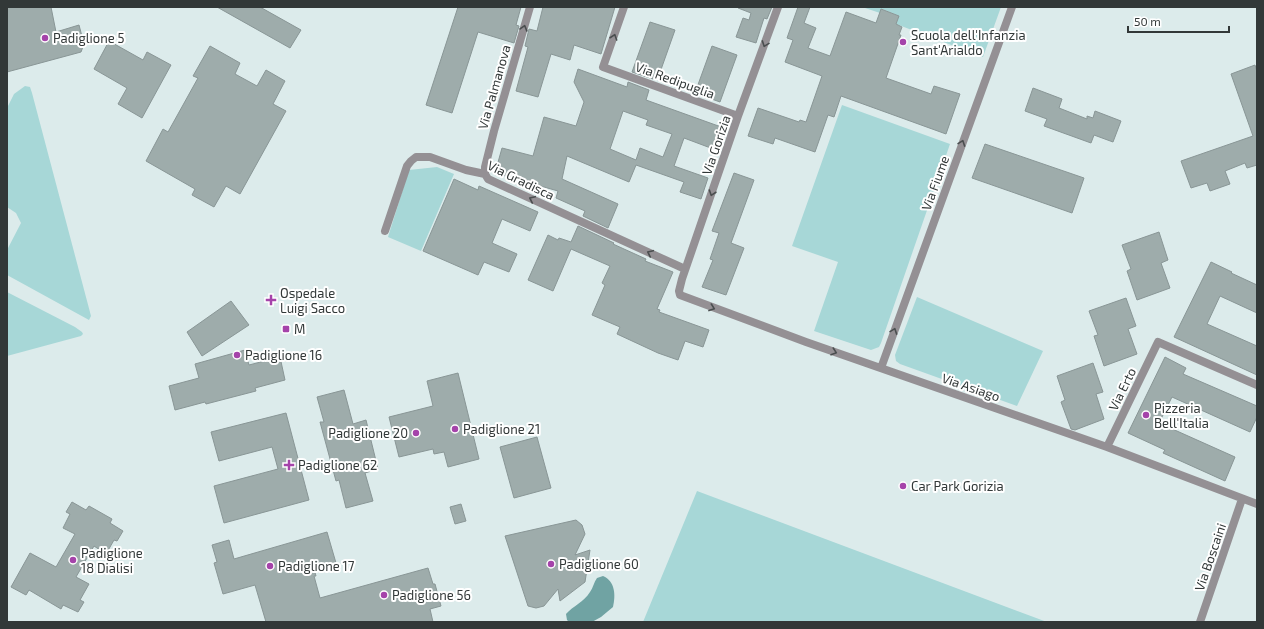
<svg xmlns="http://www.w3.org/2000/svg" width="1264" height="629" font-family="'Exo 2',sans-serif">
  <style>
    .green { fill: #a7d7d7 }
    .water { fill: #70a3a3 }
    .building { fill: #9eacab; stroke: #899696; fill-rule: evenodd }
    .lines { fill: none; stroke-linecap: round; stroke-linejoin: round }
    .street { stroke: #949094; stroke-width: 8 }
    .oneway { stroke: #4a4e4f }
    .poi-dot { fill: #a543aa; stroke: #fff; stroke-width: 1.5 }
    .labels { text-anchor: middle; stroke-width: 4; stroke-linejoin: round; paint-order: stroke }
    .poi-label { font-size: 13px; fill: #323838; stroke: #fff; text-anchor: start }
    .street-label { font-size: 13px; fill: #323838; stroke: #fff }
  </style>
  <rect width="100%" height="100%" fill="#dcebeb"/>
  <path class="green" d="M 862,7 L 1001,7 L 983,57 L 896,24 L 899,16 L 882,9 L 880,13 Z
    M 25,86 L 30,87 L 32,93 L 91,316 L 89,320 L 7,275 L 7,250 L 21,223 L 16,213 L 7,207 L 7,108 L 14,94 Z
    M 842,105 L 950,144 L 881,343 L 879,347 L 871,350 L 814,331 L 838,262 L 792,246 Z
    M 437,167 L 454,174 L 421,251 L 388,237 L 409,170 Z
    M 7,292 L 75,327 L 82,332 L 83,334 L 81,336 L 7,356 Z
    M 917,297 L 1043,351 L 1017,406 L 900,364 L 896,361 L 895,355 Z
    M 697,491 L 1047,622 L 643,622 Z"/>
  <path class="water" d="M 603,576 C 615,581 616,595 613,607 L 601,617 L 592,622 L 569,622 L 567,620 L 566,614 C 573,606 584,602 590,592 C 593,588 594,582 597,578 Z"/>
  <path class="building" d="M 7,7 L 51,7 L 56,32 L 79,25 L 84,44 L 81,52 L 7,72 Z
    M 217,7 L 260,7 L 301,30 L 290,48 Z
    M 458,7 L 521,7 L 516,25 L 519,26 L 514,43 L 478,32 L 452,113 L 426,105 Z
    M 543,7 L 615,7 L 601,54 L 574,45 L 570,60 L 551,54 L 538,97 L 516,91 L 528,47 L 525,46 L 529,29 L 537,31 Z
    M 739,7 L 772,7 L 767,19 L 764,18 L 756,43 L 736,37 L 743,18 L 749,20 L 751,13 L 738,8 Z
    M 798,7 L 810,7 L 804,23 L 816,28 L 808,48 L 830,56 L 846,12 L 876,23 L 881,9 L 899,16 L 896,24 L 902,27 L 899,35 L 901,35 L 886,78 L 931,94 L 934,86 L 960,94 L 946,134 L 841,96 L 834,117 L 828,115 L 815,152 L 775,138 L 773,144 L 748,136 L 758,108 L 799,122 L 800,120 L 806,122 L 822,76 L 785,62 L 793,40 L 787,38 Z
    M 650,22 L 675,30 L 658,78 L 654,76 L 653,79 L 632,72 Z
    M 109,41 L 143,60 L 147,52 L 171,65 L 142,118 L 118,104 L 127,88 L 94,69 Z
    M 210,46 L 240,63 L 235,74 L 257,86 L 266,70 L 285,81 L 273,104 L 286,111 L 240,194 L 226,186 L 214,207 L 192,195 L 195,189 L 146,161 L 163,129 L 168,132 L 198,78 L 193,76 Z
    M 712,46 L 737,55 L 720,102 L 695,93 Z
    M 1255,65 L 1257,72 L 1257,165 L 1247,168 L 1245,163 L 1225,171 L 1230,184 L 1210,191 L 1207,183 L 1191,188 L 1181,161 L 1253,136 L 1231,74 Z
    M 578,69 L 627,87 L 628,82 L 649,90 L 646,100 L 724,128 L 716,150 L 684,138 L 674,166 L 708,178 L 701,199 L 680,192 L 684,182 L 636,165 L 629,182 L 567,156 L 562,179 L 618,204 L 608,228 L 583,216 L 585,211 L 556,198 L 558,191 L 495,173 L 502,148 L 533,156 L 544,117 L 576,126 L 584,102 L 574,82 ZM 623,111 L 648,120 L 646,125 L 672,134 L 663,157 L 640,148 L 636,160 L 610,149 Z
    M 1033,88 L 1062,99 L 1059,108 L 1087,119 L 1087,116 L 1093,118 L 1095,111 L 1121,121 L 1113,142 L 1094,135 L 1091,143 L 1044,126 L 1047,119 L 1025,111 Z
    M 985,144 L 1084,178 L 1072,213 L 972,178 Z
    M 734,173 L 754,180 L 731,243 L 744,248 L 726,295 L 702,287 L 713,260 L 710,259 L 719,233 L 712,231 Z
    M 454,179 L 478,190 L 479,186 L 538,212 L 530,231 L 502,219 L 492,243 L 517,254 L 509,272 L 484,262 L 478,275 L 423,251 Z
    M 578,226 L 614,243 L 613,244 L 646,259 L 645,261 L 673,272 L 657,309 L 660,310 L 659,312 L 709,330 L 703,347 L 685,341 L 678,360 L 658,353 L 617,334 L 620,327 L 592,315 L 605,285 L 602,283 L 610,266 L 571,249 L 553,291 L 528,280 L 548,235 L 558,240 L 559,238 L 571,242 Z
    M 1159,232 L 1168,260 L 1161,263 L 1170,288 L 1137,300 L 1127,271 L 1131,269 L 1122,245 Z
    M 1211,262 L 1232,272 L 1231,273 L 1257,285 L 1257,313 L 1220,296 L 1207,324 L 1257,346 L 1257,375 L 1174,337 Z
    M 1126,298 L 1136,326 L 1128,329 L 1137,354 L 1104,366 L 1094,336 L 1098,335 L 1089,311 Z
    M 231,301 L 249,325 L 202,356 L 187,332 Z
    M 245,350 L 249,365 L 280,357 L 285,380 L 255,388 L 256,391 L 206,404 L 205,402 L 175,410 L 169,386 L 199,378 L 195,364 Z
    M 1165,357 L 1186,368 L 1183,374 L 1257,406 L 1257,417 L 1250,432 L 1172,397 L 1159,423 L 1235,457 L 1225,481 L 1163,453 L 1165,450 L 1128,433 Z
    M 1093,363 L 1103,392 L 1096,394 L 1104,419 L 1075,430 L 1071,429 L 1061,402 L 1065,400 L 1057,376 Z
    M 458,373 L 479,459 L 448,467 L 444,452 L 434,454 L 433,449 L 399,457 L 389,417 L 433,406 L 427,381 Z
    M 344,390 L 353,424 L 366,420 L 378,469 L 365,473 L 373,501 L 346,508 L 339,480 L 336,481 L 320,422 L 324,422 L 317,397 Z
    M 286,413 L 309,500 L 224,523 L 214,486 L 278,469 L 272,447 L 219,461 L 211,432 Z
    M 537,437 L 551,488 L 514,498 L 500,447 Z
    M 72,502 L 86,510 L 89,506 L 112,519 L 110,523 L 123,531 L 117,541 L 114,540 L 106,554 L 94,546 L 76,577 L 89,584 L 80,600 L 84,602 L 78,612 L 63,605 L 61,609 L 29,590 L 26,595 L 11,587 L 30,553 L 56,567 L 75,534 L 63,528 L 70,514 L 66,512 Z
    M 461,504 L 466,521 L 455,524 L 450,507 Z
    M 576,520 L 582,525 L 585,534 L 575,555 L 590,550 L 585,582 L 560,601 L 558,589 L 544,606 L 536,608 L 528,606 L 505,536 Z
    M 327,532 L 336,563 L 314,569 L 316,576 L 314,576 L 320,598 L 428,568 L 433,584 L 435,584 L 441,606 L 430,609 L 433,622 L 266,622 L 255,585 L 223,594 L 214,563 L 217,562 L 212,545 L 229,540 L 234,559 Z"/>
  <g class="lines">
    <path class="street" d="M 624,7 L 603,67 L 738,116
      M 778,7 L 738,116 L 682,279 L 679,291 L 680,295 L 806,342 L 1107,447 L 1257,504
      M 485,174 L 485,167 L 494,131 L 530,7
      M 385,231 L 407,166 L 411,161 L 416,157 L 430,157 L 466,170 L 485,174 L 488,179 L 685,269
      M 881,368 L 1012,7
      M 1107,447 L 1158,342 L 1257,385
      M 1200,622 L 1242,499"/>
  </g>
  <defs><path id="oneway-chevron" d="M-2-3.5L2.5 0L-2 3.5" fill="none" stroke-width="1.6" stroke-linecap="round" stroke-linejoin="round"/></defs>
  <g class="oneway">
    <use href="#oneway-chevron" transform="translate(524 28) rotate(-74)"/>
    <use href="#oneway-chevron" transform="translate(614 37) rotate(-71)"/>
    <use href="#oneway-chevron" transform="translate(765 44) rotate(110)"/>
    <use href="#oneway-chevron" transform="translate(962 143) rotate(-70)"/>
    <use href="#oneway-chevron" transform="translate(712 193) rotate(109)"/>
    <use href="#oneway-chevron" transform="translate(532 199) rotate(-155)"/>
    <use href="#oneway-chevron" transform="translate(650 253) rotate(-155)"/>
    <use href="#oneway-chevron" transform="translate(712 308) rotate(20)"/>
    <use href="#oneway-chevron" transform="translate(894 331) rotate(-70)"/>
    <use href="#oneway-chevron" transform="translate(834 352) rotate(19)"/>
  </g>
  <g class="poi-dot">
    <circle cx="45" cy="38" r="4"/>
    <circle cx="903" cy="42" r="4"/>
    <path d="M269 294h4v4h4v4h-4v4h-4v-4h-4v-4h4z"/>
    <rect x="282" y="325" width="8" height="8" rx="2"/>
    <circle cx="237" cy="355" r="4"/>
    <circle cx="1146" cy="415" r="4"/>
    <circle cx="455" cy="429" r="4"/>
    <circle cx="416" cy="433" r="4"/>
    <path d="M287 459h4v4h4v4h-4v4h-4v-4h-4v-4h4z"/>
    <circle cx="903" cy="486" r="4"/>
    <circle cx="73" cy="560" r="4"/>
    <circle cx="551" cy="564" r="4"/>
    <circle cx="270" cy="566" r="4"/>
    <circle cx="384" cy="595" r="4"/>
  </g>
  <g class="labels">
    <g class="poi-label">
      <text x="911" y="40">Scuola dell'Infanzia<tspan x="911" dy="15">Sant'Arialdo</tspan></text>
      <text x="53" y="43">Padiglione 5</text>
      <text x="280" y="298">Ospedale<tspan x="280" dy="15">Luigi Sacco</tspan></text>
      <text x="294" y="334">M</text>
      <text x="245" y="360">Padiglione 16</text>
      <text x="1154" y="413">Pizzeria<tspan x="1154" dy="15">Bell'Italia</tspan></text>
      <text x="463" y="434">Padiglione 21</text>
      <text x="408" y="438" text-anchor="end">Padiglione 20</text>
      <text x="298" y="470">Padiglione 62</text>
      <text x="911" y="491">Car Park Gorizia</text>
      <text x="81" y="558">Padiglione<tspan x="81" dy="15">18 Dialisi</tspan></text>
      <text x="559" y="569">Padiglione 60</text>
      <text x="278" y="571">Padiglione 17</text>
      <text x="392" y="600">Padiglione 56</text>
    </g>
    <g class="street-label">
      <text transform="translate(675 80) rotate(20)" y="5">Via Redipuglia</text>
      <text transform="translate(494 87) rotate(-74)" y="5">Via Palmanova</text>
      <text transform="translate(716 145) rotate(-71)" y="5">Via Gorizia</text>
      <text transform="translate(521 180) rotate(26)" y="5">Via Gradisca</text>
      <text transform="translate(935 183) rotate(-70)" y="5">Via Fiume</text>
      <text transform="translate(971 387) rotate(19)" y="5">Via Asiago</text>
      <text transform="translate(1122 389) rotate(-64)" y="5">Via Erto</text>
      <text transform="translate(1210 557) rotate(-71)" y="5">Via Boscaini</text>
    </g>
  </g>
  <rect width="1264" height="629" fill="none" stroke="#323838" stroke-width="16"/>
  <path d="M1128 26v6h101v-6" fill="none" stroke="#323838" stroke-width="2"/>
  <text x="1134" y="26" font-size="12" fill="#323838" stroke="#ffffff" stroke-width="3" paint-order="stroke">50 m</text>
</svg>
